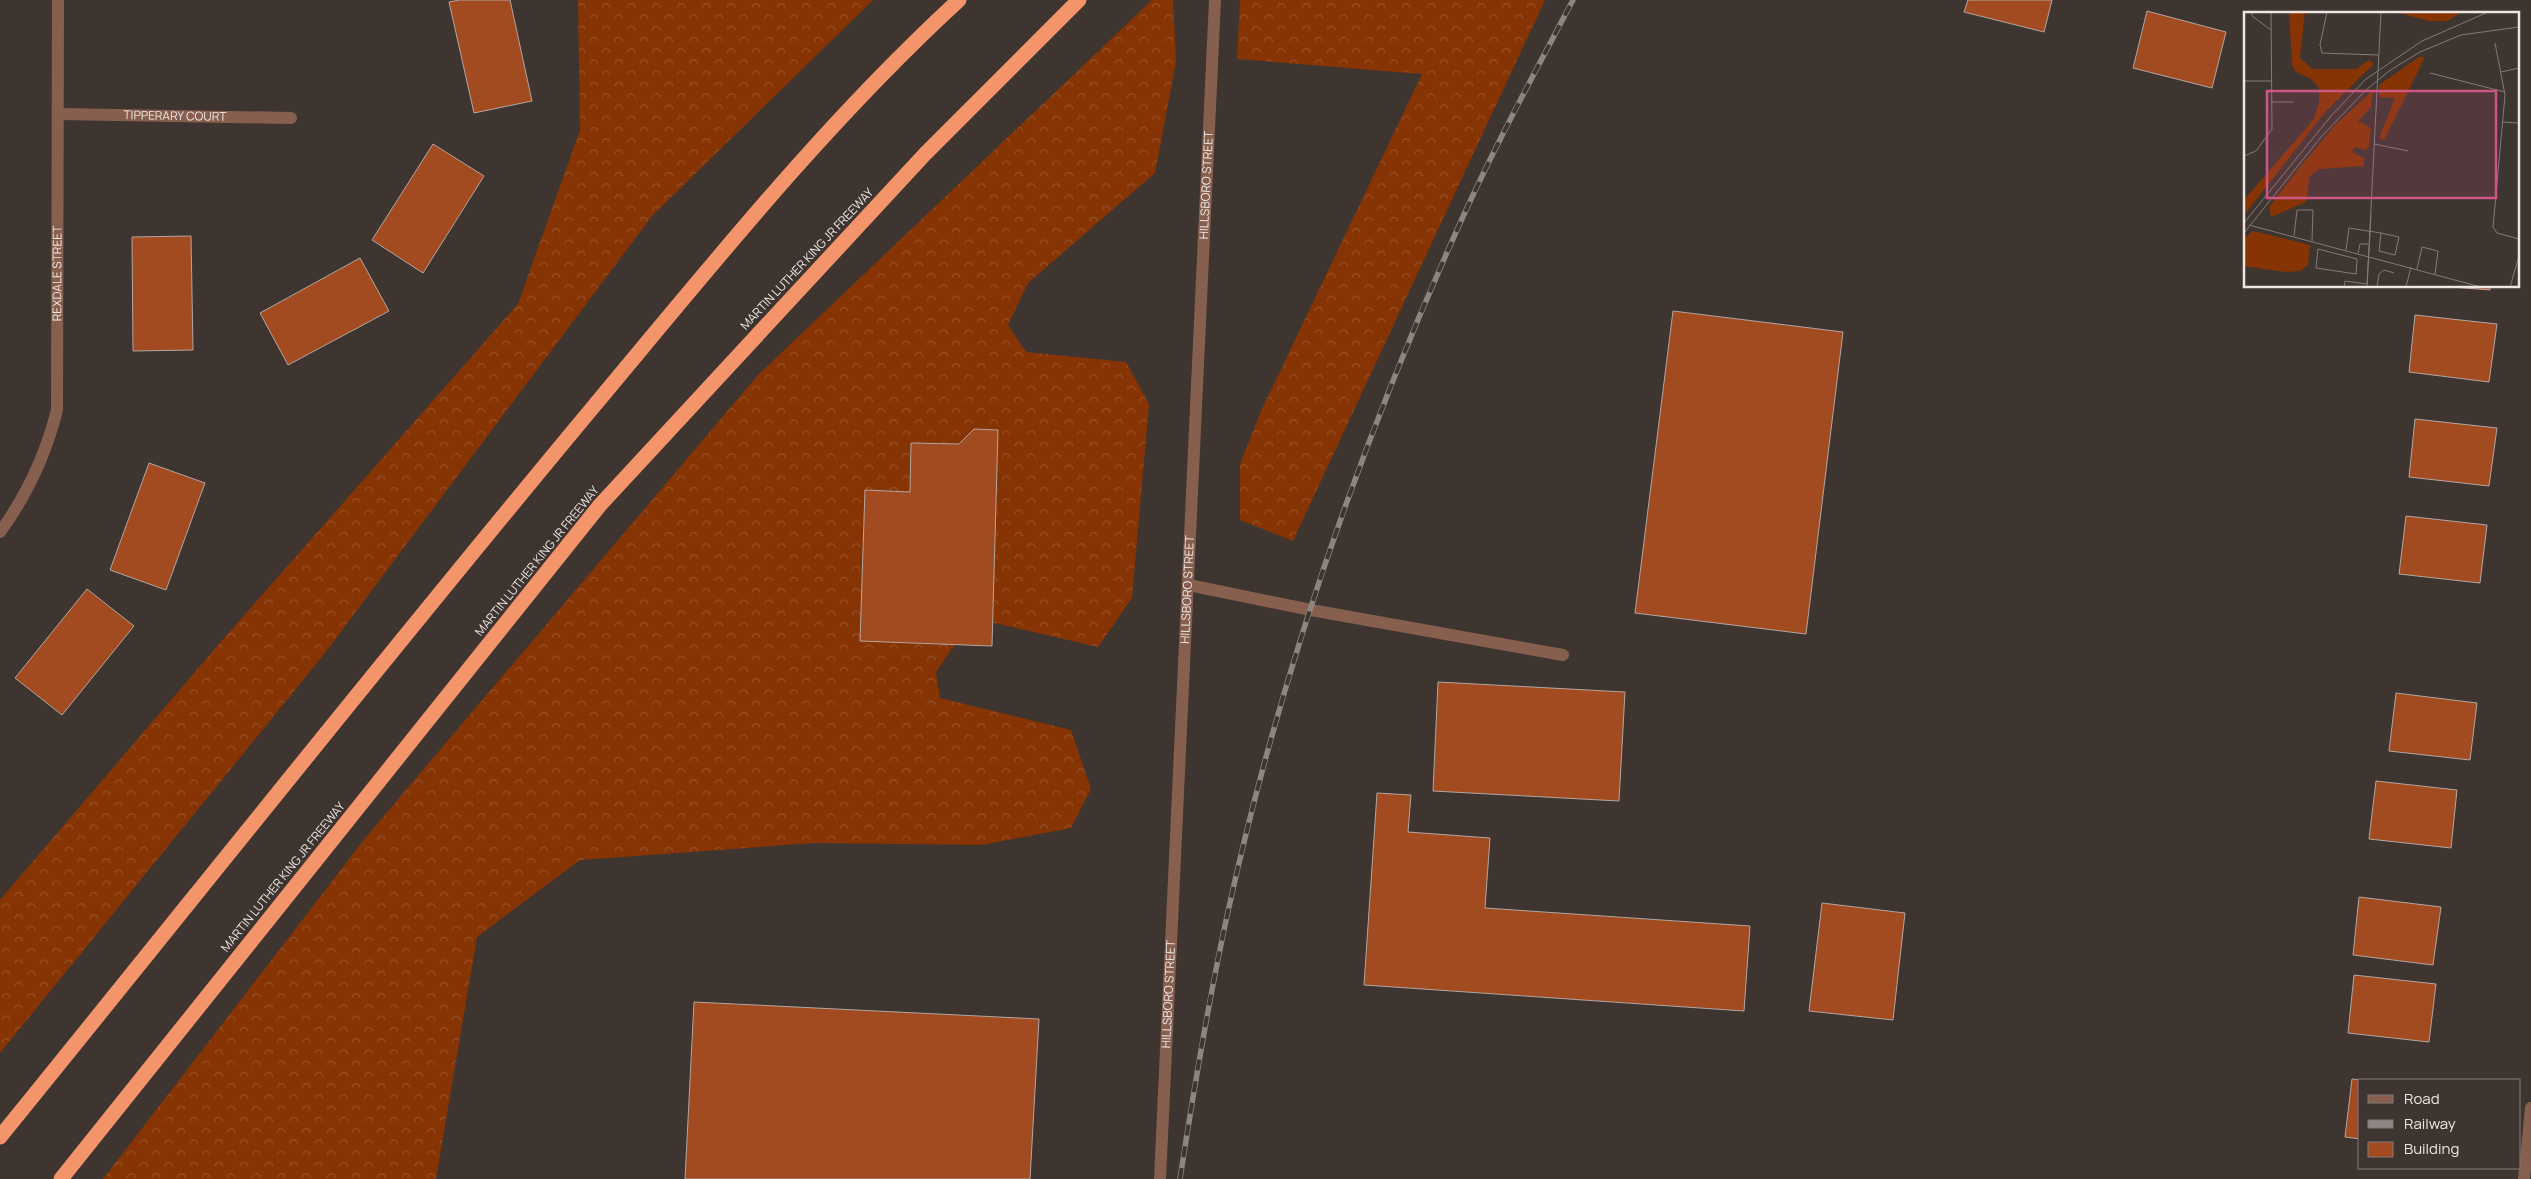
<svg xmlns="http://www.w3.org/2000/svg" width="2531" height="1179" font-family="Manrope,sans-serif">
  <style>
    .forest { fill: url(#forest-crowns) }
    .building { fill: #a24b21; stroke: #b3a7a1 }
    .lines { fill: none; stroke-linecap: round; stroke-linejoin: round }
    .minor { stroke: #875f4f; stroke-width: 12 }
    .highway { stroke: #f3946a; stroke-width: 15 }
    .rail-casing { stroke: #8e8582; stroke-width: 5.5 }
    .rail { stroke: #3e3430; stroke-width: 4; stroke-dasharray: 11; stroke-linecap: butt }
    .labels { text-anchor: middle; stroke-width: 4; stroke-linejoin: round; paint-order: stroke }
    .street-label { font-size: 12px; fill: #ede6e3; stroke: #3e3430 }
    .inset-road { fill: none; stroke: #847b78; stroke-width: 1 }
    .view { fill: #cf5684; fill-opacity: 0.15; stroke: #cf5684; stroke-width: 2.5 }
    .inset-edge { fill: none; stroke: #ede6e3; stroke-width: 2.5 }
  </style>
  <defs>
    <pattern id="forest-crowns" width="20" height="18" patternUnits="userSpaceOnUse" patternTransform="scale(1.25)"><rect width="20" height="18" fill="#863404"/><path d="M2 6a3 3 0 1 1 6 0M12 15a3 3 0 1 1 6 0" fill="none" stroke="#975128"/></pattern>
  </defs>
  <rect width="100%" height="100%" fill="#3e3430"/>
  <path class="forest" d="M 578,0 L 873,0 L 652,216 L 325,653 L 0,1053 L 0,900 L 218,645 L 518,304 L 580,130 Z
    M 1152,0 L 1173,0 L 1176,62 L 1155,173 L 1028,283 L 1008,325 L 1026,352 L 1126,362 L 1149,404 L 1132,598 L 1098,647 L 973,618 L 936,672 L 940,698 L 1071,730 L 1091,789 L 1071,828 L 982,845 L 815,843 L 580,860 L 477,937 L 436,1179 L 103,1179 L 366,837 L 758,375 Z
    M 1240,0 L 1545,0 L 1293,541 L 1240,520 L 1240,464 L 1261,411 L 1422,74 L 1237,59 Z"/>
  <path class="building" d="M 459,0 L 510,0 L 532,101 L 474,113 L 449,2 Z
    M 1968,0 L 2052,0 L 2044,32 L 1964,12 Z
    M 2147,11 L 2226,32 L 2212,88 L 2133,68 Z
    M 433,144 L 484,176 L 423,273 L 372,240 Z
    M 191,236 L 193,350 L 133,351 L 132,237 Z
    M 360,258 L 389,311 L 288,365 L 260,313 Z
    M 2440,286 L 2490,286 L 2490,290 Z
    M 1673,311 L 1843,332 L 1806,634 L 1635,613 Z
    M 2415,315 L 2497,324 L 2489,382 L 2409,372 Z
    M 2415,419 L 2497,428 L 2489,486 L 2409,477 Z
    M 974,429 L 998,430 L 992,646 L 860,641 L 865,490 L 910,492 L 911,443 L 959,444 Z
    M 149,463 L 205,483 L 166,590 L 110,570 Z
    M 2406,516 L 2487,525 L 2480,583 L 2399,574 Z
    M 87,589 L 134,626 L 62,715 L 15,678 Z
    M 1438,682 L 1625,692 L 1619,801 L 1433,791 Z
    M 2396,693 L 2477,703 L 2470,760 L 2389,751 Z
    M 2376,781 L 2457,790 L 2451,848 L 2369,839 Z
    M 1377,793 L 1411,795 L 1408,832 L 1490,838 L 1485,908 L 1750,926 L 1744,1011 L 1364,985 Z
    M 2359,897 L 2441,907 L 2433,965 L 2353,955 Z
    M 1822,903 L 1905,913 L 1893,1020 L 1809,1011 Z
    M 2354,975 L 2436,984 L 2429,1042 L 2348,1033 Z
    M 694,1002 L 1039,1019 L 1030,1179 L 685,1179 Z
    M 2352,1079 L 2363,1080 L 2360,1080 L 2360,1139 L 2345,1137 Z"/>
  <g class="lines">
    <g class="minor">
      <path id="s1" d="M 60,114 L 291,118"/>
      <path id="s2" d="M 0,532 C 27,495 46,454 57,410 L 58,0"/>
      <path d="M 1189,585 L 1311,610 L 1563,655"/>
      <path id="s3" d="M 1160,1179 L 1215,0"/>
      <path d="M 2524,1179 L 2531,1108"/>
    </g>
    <path class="highway" d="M 0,1137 C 198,893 393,647 594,406 C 711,266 825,123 959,0
      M 61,1179 L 600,505 L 925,154 L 1079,0"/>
    <g class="rail-casing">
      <path id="rail" d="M 1180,1179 C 1194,1088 1209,997 1229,907 C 1280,675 1360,446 1457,230 C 1492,151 1533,76 1573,0"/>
    </g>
    <use href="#rail" class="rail"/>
  </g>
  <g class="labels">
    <g class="street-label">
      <text dy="4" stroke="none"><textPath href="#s1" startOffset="115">TIPPERARY COURT</textPath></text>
      <text dy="4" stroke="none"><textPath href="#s3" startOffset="995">HILLSBORO STREET</textPath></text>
      <text transform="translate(807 259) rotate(-47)" y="4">MARTIN LUTHER KING JR FREEWAY</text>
      <text dy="4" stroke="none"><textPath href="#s2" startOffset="272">REXDALE STREET</textPath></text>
      <text transform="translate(537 561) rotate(-51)" y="4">MARTIN LUTHER KING JR FREEWAY</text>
      <text dy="4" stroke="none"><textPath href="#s3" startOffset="590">HILLSBORO STREET</textPath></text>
      <text transform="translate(283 877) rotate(-51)" y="4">MARTIN LUTHER KING JR FREEWAY</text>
      <text dy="4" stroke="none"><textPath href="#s3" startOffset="185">HILLSBORO STREET</textPath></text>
    </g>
  </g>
  <g transform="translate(2244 12)">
    <rect width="275" height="275" fill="#3e3430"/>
    <path d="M 61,0 L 56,46 L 68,57 L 112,57 L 125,48 L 130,52 L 82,99 L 0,203 L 0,188 L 70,107 L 75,91 L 75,76 L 67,67 L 52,60 L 48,53 L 45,1 ZM 151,0 L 217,0 L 204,9 L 185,9 ZM 175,45 L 180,45 L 180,47 L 140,128 L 135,126 L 151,86 L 135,85 L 135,73 ZM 129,78 L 127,95 L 114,109 L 127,116 L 125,134 L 122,138 L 111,135 L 108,140 L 120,146 L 120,154 L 75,157 L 66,164 L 62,190 L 27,205 L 25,195 L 56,155 L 91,113 ZM 9,219 L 66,233 L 64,253 L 56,259 L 41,260 L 0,254 L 0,226 Z" fill="#863404"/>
    <path class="inset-road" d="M 8,0 L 8,4 L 27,18M 83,0 L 76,33 L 78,41 L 134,43M 251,31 L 261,83 L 249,215 L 253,221 L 275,227M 257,60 L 275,56M 186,61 L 261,80M 0,69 L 28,69M 28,90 L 49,90M 259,110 L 275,111M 130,132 L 164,139M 0,144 L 12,139 L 28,117 L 27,0M 0,211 L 87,104 L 122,67 L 178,29 L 244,0M 5,213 L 237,275M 0,221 L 77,125 L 121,79 L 145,59 L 176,40 L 217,23 L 275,15M 137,221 L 155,225 L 151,243 L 135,239 ZM 50,224 L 53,198 L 69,198 L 68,229M 74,237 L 113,247 L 112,262 L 72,256 ZM 102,238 L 105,216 L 137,221M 114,241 L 116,232 L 124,232M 173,257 L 178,235 L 194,239 L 191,262M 123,272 L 127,203M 100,275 L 101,269 L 123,272M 123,275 L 137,0M 133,275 L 135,262 L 140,258 L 150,261M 162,275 L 167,255M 266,275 L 275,244"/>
    <path class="view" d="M 23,79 L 252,79 L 252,186 L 23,186 Z"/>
    <rect width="275" height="275" class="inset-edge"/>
  </g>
  <rect x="2358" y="1079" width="162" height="90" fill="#3e3430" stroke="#847b78"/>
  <rect x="2368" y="1095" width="25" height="8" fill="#875f4f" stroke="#847b78"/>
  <text x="2404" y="1104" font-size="15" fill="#ede6e3">Road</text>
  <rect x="2368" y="1120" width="25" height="8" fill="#8e8582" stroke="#847b78"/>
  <text x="2404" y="1129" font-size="15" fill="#ede6e3">Railway</text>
  <rect x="2368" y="1142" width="25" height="15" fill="#a24b21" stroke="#847b78"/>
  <text x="2404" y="1154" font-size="15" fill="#ede6e3">Building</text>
</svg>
